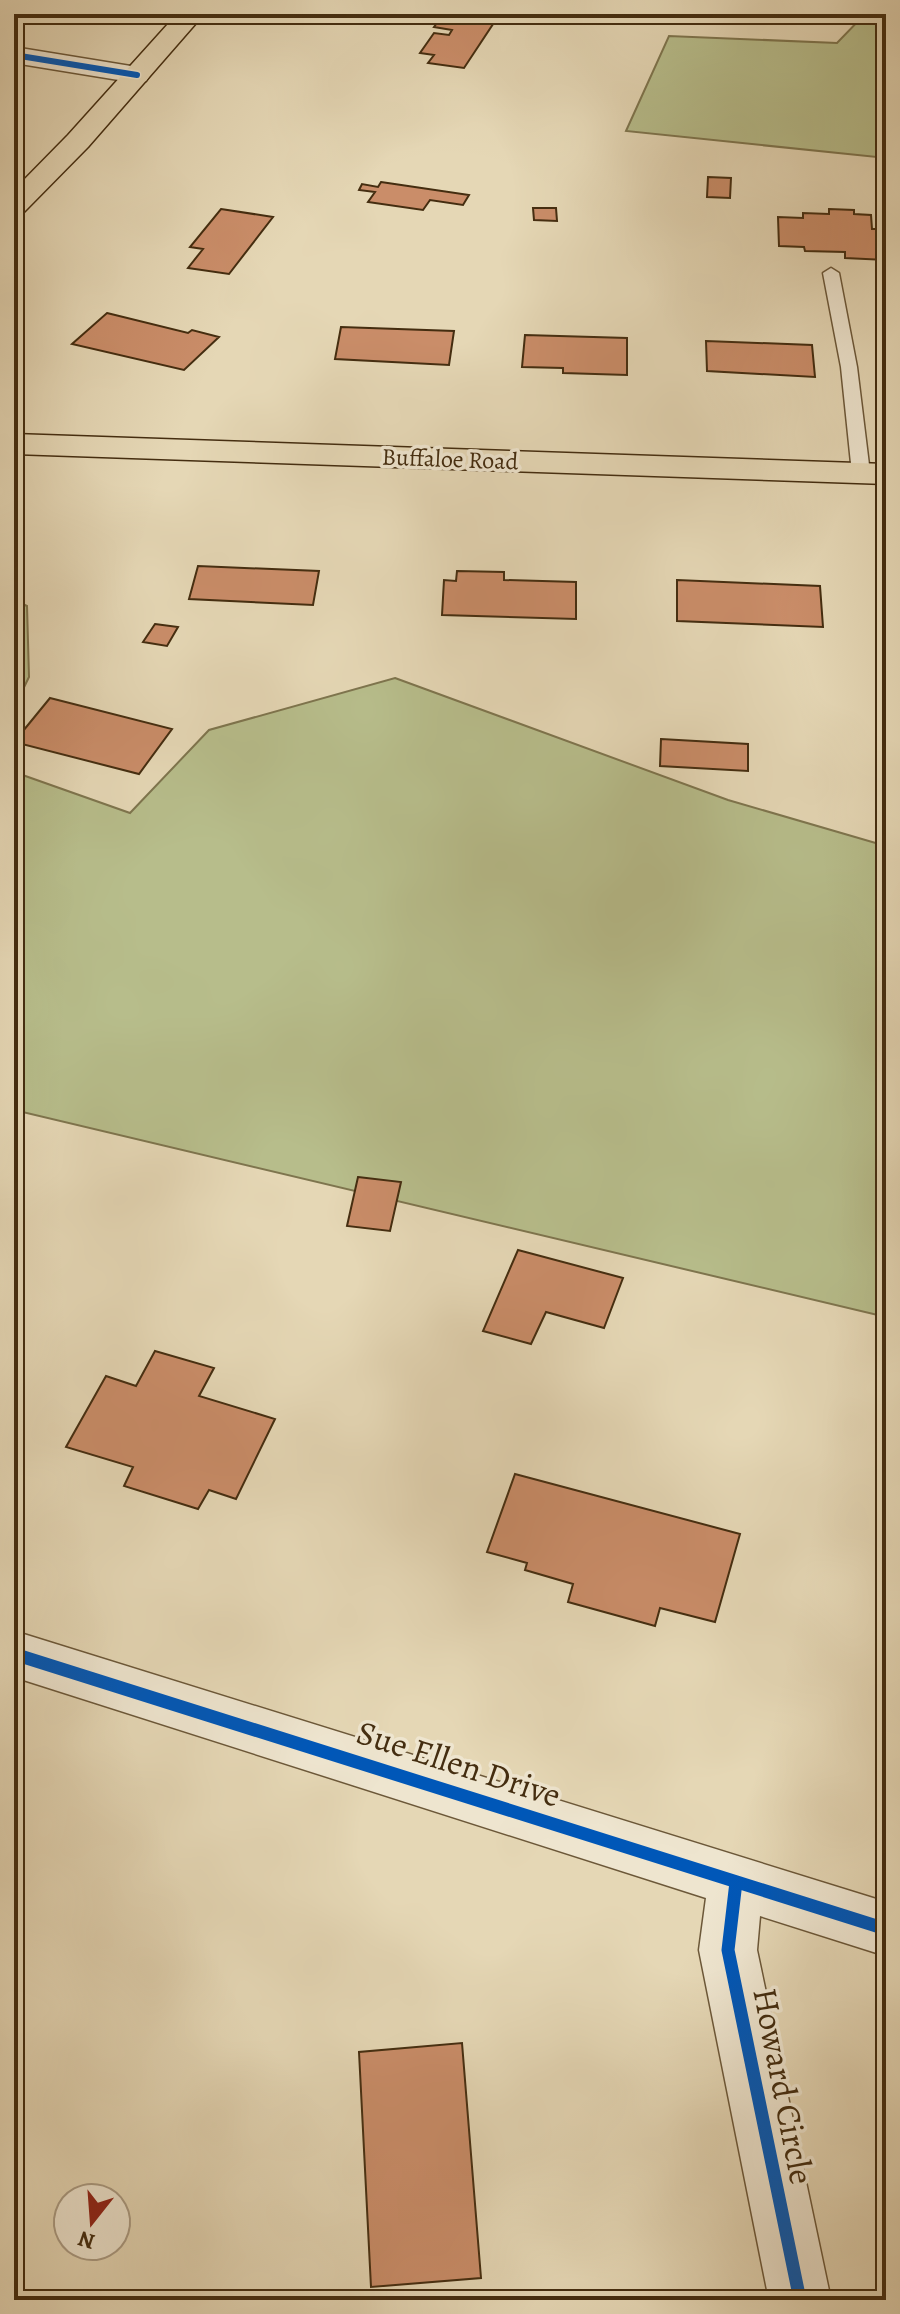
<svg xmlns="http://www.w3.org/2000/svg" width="900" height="2314" font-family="Alegreya,serif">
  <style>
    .green { fill: #b7bd8b; stroke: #7e754e; stroke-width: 2 }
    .building { fill: #ca8d69; stroke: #442d10; stroke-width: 2 }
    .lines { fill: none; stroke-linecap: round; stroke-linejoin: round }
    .service-casing { stroke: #6c5839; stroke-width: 3 }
    .minor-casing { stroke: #6c5839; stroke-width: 3 }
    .primary-casing { stroke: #442d10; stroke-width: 3 }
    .service { fill: #eee5cf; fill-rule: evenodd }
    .minor { fill: #eee5cf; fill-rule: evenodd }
    .primary { fill: #e5d7b5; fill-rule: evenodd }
    .cycleway-far1-casing { stroke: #eee5cf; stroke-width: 9 }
    .cycleway-casing { stroke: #eee5cf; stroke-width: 18 }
    .cycleway-far1 { stroke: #0057b8; stroke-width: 6 }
    .cycleway { stroke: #0057b8; stroke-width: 13 }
    .labels { text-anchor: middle; stroke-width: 7; stroke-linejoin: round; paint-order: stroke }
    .far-street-label { font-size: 24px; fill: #442d10; stroke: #eee5cf }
    .near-street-label { font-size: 34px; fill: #442d10; stroke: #eee5cf }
  </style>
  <rect width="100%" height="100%" fill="#e5d7b5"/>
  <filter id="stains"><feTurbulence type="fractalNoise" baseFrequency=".0025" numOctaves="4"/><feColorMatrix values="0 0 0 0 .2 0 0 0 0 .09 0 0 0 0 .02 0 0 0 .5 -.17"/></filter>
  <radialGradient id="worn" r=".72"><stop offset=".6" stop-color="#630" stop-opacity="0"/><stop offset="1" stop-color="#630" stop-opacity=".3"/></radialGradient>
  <path class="green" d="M 865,14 L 886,14 L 886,158 L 626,131 L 669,36 L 837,43 Z
    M 14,600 L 27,606 L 29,677 L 14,708 Z
    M 395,678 L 728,800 L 886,846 L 886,1317 L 14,1110 L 14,772 L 130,813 L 209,730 Z"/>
  <path class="building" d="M 444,14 L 497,18 L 464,68 L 428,63 L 434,55 L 420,53 L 434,33 L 449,35 L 452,30 L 434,27 Z
    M 708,177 L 731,178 L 730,198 L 707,197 Z
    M 381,182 L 469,195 L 463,205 L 430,200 L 423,210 L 368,202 L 375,192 L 359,190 L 362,184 L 378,187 Z
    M 533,208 L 556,208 L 557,221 L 534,220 Z
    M 221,209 L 273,217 L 229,274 L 188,268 L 203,249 L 190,247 Z
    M 829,209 L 854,210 L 854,214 L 871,215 L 872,229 L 886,229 L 886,260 L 845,258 L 845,252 L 805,251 L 804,247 L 779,246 L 778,217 L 803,218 L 803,213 L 829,214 Z
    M 107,313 L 188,333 L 192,330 L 219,337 L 184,370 L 72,344 Z
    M 341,327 L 454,331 L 449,365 L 335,359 Z
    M 525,335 L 627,338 L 627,375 L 563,373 L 563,368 L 522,367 Z
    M 706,341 L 812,345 L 815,377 L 707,371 Z
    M 878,345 L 886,346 L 886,380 L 881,380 Z
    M 198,566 L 319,571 L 313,605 L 189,599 Z
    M 457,571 L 504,572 L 504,580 L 576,582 L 576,619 L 442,615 L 444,580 L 456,581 Z
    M 677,580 L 820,586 L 823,627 L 677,621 Z
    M 155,624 L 178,627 L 167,646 L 143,642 Z
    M 50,698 L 172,729 L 139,774 L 14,742 Z
    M 661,739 L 748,744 L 748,771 L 660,766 Z
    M 358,1177 L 401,1182 L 390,1231 L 347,1226 Z
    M 518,1250 L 623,1278 L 604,1328 L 546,1312 L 531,1344 L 483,1331 Z
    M 155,1351 L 214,1368 L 199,1396 L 275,1419 L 236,1499 L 209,1490 L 198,1509 L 124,1486 L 133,1467 L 66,1447 L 106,1376 L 136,1386 Z
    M 515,1474 L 740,1534 L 715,1622 L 660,1608 L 655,1626 L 568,1602 L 573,1584 L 525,1570 L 527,1563 L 487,1552 Z
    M 462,2043 L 481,2278 L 371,2287 L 359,2052 Z"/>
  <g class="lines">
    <g class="service-casing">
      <path id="service" d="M 831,268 L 839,273 L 857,367 L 870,473 L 861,478 L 852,473 L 841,367 L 823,273 Z"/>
    </g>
    <g class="minor-casing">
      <path id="minor" d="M 14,47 L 137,67 L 146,69 L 150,75 L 146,81 L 137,83 L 14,63 Z
        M 14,1631 L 886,1902 L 886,1956 L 760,1916 L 757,1950 L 831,2300 L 769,2300 L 699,1950 L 706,1898 L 14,1677 Z"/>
    </g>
    <g class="primary-casing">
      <path id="primary" d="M 177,14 L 204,14 L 88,147 L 24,212 L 14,214 L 14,190 L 68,135 Z
        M 14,434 L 886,464 L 886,484 L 14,454 Z"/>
    </g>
    <use href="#service" class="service"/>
    <use href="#minor" class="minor"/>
    <use href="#primary" class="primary"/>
    <g class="cycleway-far1-casing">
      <path id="cycleway-far1" d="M 14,55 L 137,75"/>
    </g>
    <g class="cycleway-casing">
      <path id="cycleway" d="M 14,1654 L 886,1929
        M 736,1882 L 728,1950 L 800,2300"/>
    </g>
    <use href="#cycleway-far1" class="cycleway-far1"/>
    <use href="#cycleway" class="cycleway"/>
  </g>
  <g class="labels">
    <g class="far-street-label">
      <text transform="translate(450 459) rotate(2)" y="8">Buffaloe Road</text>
    </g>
    <g class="near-street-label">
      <text transform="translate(459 1763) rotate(18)" y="12">Sue Ellen Drive</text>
      <text transform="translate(784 2086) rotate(79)" y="12">Howard Circle</text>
    </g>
  </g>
  <rect width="900" height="2314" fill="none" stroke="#e5d7b5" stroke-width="48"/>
  <rect x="16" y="16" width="868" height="2282" fill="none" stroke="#442d10" stroke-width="4"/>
  <rect x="24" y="24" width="852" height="2266" fill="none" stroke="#442d10" stroke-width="2"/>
  <g transform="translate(92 2222) rotate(197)"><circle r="38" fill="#eee5cf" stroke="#aa9b83" stroke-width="2"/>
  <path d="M0-6L14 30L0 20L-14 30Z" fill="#8f2418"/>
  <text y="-12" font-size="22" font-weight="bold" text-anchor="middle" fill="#442d10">N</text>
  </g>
  <rect width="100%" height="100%" filter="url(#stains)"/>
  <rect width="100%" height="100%" fill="url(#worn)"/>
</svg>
